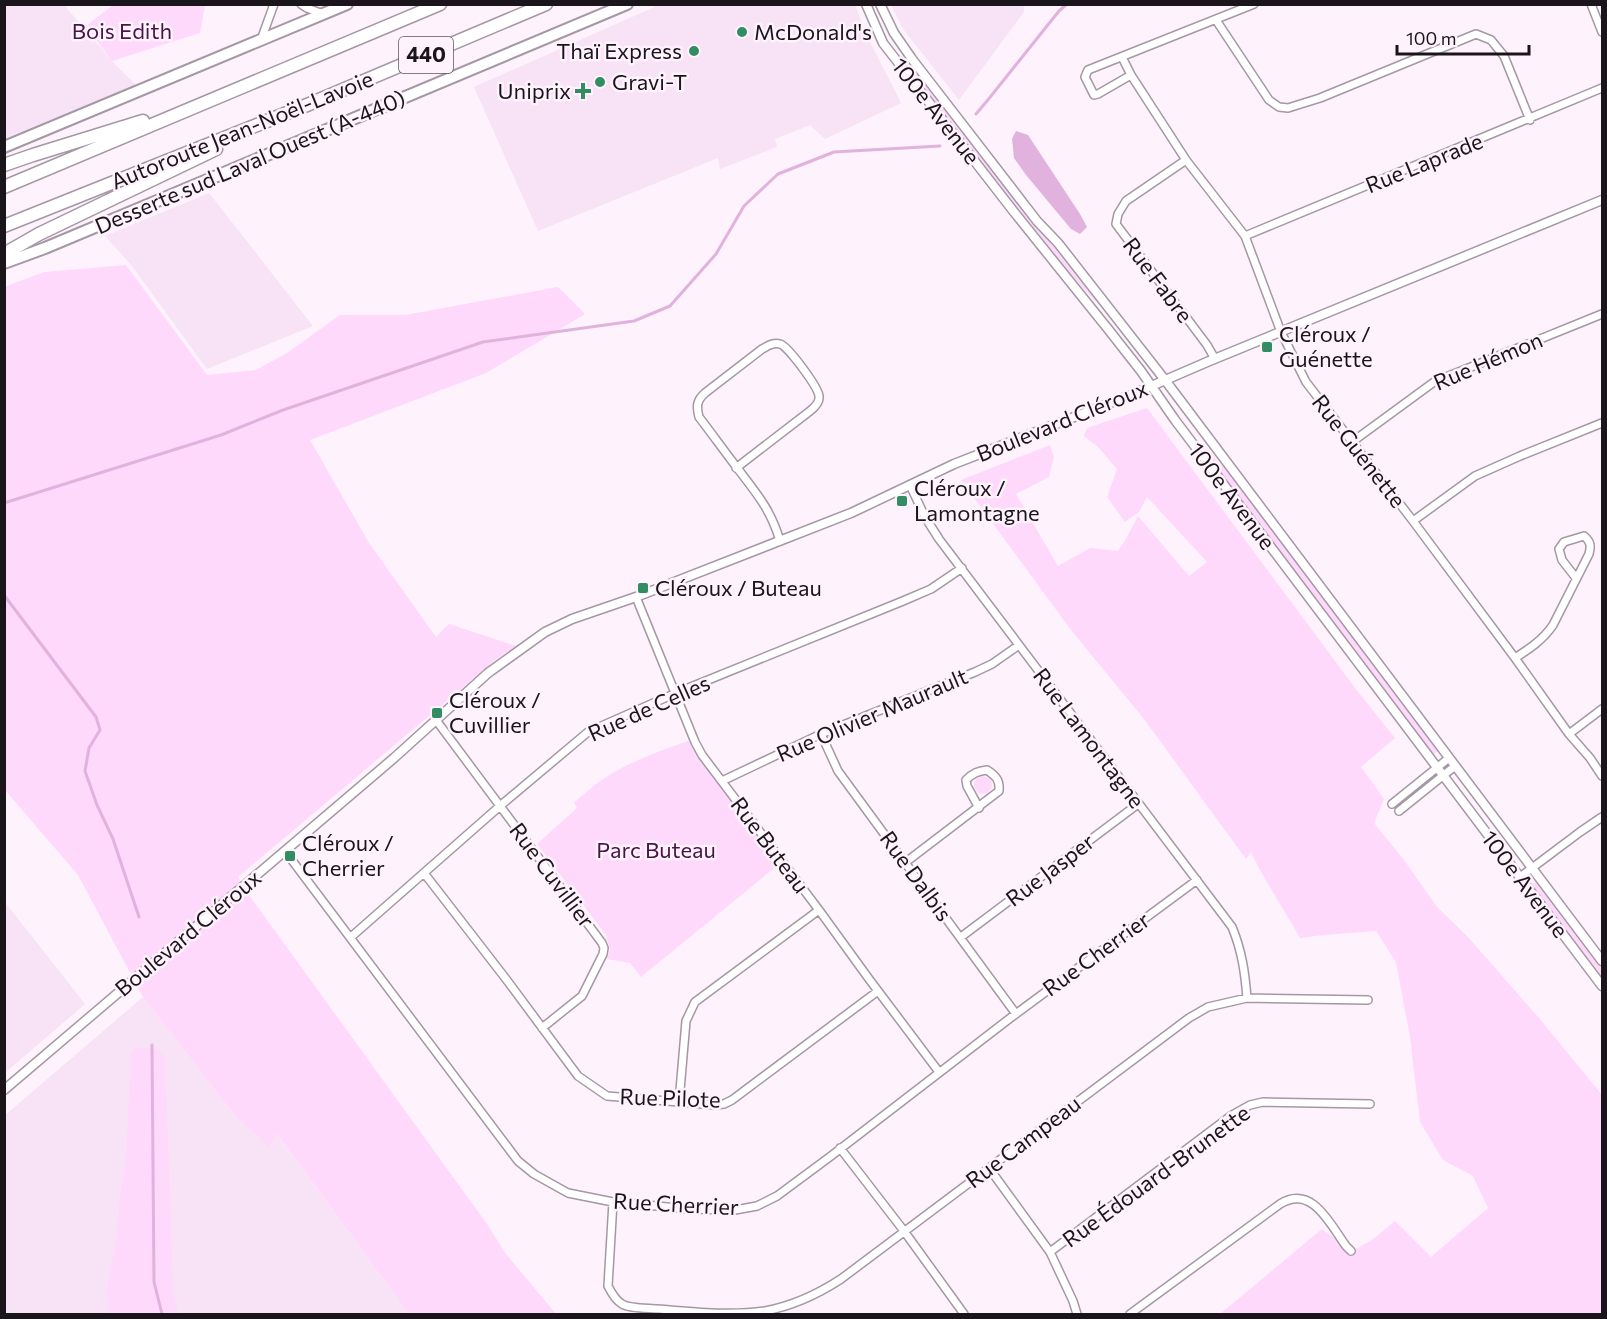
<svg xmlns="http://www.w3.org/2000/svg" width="1607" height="1319" font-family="Commissioner,sans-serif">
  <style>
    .built { fill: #f7e2f6 }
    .green { fill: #fed9fb }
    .water { fill: #e1b2de }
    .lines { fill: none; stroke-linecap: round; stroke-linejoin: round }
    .stream { stroke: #e1b2de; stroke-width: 3 }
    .minor-casing { stroke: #a597a4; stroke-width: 10 }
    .tertiary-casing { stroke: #a597a4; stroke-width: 11 }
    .primary-casing { stroke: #a597a4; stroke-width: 14 }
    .motorway-casing { stroke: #a597a4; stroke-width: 15 }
    .minor { stroke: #fff; stroke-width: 7 }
    .tertiary { stroke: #fff; stroke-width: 8 }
    .primary { stroke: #fff; stroke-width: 10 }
    .motorway { stroke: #fff; stroke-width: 12 }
    .poi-dot { fill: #328d63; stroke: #fef2fd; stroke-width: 2 }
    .labels { text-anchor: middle; stroke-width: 5; stroke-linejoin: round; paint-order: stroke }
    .shield { fill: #fef2fd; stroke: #5e575e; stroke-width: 1.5 }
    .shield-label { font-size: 21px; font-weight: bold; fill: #1a151a }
    .park-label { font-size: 22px; fill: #4a1449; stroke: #fef2fd }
    .poi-label { font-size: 22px; fill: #1a151a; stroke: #fef2fd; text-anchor: start }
    .street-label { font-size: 22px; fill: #1a151a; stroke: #fef2fd }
  </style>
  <rect width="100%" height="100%" fill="#fef2fd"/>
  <path class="built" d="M 855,4 L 865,32 L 901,103 L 825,139 L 810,125 L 775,139 L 777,147 L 720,169 L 718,158 L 538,231 L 474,87 L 659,5 Z
    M 5,5 L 64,5 L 112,61 L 136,85 L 5,138 Z
    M 911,5 L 1024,5 L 1024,12 L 959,100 L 903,29 L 891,5 Z
    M 209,193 L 313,326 L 207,369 L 132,266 L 105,236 Z
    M 4,901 L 85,1004 L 5,1073 L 4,1073 Z
    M 143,997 L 232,1112 L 269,1146 L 276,1133 L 409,1314 L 5,1314 L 4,1116 Z"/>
  <path class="green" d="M 113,5 L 113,4 L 205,5 L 200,33 L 112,61 L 86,26 Z
    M 905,62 L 923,79 L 1037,226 L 1096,300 L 1095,301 L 1043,243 L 904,63 Z
    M 126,265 L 207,375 L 256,370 L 287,353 L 340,315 L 405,315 L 558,287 L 585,314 L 486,373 L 310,440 L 369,543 L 436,637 L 449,624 L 516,646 L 494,661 L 238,877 L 249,895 L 487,1224 L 506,1254 L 556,1314 L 409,1314 L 277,1134 L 269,1147 L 232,1112 L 143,997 L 78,875 L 5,790 L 4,287 L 44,272 Z
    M 1147,408 L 1355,688 L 1395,738 L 1361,767 L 1384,799 L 1374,823 L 1404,860 L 1437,907 L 1467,936 L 1539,1018 L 1602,1095 L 1602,1314 L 1220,1314 L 1322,1229 L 1352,1251 L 1372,1240 L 1395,1221 L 1431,1257 L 1488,1208 L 1473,1176 L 1443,1160 L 1420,1122 L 1410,1037 L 1396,962 L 1376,931 L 1323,935 L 1300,938 C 1284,909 1265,882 1251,852 L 1246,859 L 1144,719 L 1071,630 L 961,480 L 1050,445 L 1054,457 L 1049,477 L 1016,494 L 1058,566 L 1090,548 L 1118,551 L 1126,539 L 1138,516 L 1189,576 L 1207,562 L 1147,497 L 1139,512 L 1125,522 L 1107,497 L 1117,469 L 1098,447 L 1084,436 L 1087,428 Z
    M 1201,444 L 1229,473 L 1438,751 L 1433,755 L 1200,445 Z
    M 688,741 L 778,865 L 641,977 L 630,963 L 607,959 L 610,950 L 606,935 L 537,844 L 577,808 L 574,803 C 583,795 593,786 603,779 C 629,762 659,751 688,741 Z
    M974 785a9 9 0 1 1 18 0a9 9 0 1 1-18 0Z
    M 1537,881 L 1602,969 L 1602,979 L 1531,885 Z
    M 138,1047 L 158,1050 L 165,1057 L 173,1287 L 178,1314 L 109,1314 L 107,1291 L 117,1234 L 120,1197 L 126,1162 L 131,1052 Z"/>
  <path class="water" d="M 1016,131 L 1028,135 L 1080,214 L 1087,227 L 1080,234 L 1071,229 L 1026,175 L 1014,158 L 1012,139 Z"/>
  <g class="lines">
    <path class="stream" d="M 976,114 L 987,101 L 1059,11 L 1067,4
      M 4,503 L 221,435 L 283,410 L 483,342 L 634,321 L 670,306 L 716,254 L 744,206 L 778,174 L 834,152 L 940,146
      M 4,595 L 96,717 L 100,730 L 89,748 L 85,771 L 97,805 L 113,839 L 139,917
      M 152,1045 L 154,1282 L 162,1314"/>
    <g class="minor-casing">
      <path id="minor" d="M 301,4 L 307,8 L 323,14
        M 1591,4 L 1602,32
        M 1216,20 L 1269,100 L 1279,107 L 1288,108 L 1320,98 L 1476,34 L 1491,40 L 1504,56 L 1530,120
        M 261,40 L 274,4
        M 1122,57 L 1131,75 L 1186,160 L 1245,236 L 1281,332 L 1306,382 L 1413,521 L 1515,658 L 1569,734 L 1590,758 L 1602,776
        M 1131,75 L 1098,94 L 1094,95 L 1085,77 L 1088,70 L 1254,4
        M 1186,160 L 1126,201 L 1118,214 L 1116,224 L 1207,345 L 1215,359
        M 1245,236 L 1602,88
        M 1352,442 L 1434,382 L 1602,314
        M 736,468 L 810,411 C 815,407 820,402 819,396 C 818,387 788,346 780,344 C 773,342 768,346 762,349 L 705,393 C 697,400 696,406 699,417 C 712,434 725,452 738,469 C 757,494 771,510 780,541
        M 910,485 L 925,517 L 939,539 L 1232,927 C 1242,951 1245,973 1247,998
        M 1413,521 L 1475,476 L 1520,456 L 1602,423
        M 636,597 L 695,742 L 702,755 L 819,910 L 869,979 L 939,1072
        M 1515,658 C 1529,649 1543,640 1553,625 L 1589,554 C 1591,546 1591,542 1584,536 L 1564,542 L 1559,549 L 1562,560 L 1576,578
        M 436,720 L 602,943 L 604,948 L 603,954 L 582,996 L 542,1028
        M 821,734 L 838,771 L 1016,1014
        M 1569,734 L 1602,709
        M 722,781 L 821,734 L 975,672 L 992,664 L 1019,645
        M 1392,804 L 1449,758
        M 1399,811 L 1455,766
        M 285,851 L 518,1161 L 534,1174 L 568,1193 L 613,1202 L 689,1209 L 735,1210 L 757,1206 L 777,1196 L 831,1156 L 1009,1019 L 1197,880
        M 906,862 L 999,791 C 1000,780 996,776 987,770 C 978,771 973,773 966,780 L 967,786 L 979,808
        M 424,873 L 506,979 L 578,1076 L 607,1096 L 715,1105 L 724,1104 L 732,1100 L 878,991
        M 1520,877 L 1580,832 L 1602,817
        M 351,937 L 500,806 L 588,732 L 676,693 L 903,601 L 931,589 L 962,568
        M 961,937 L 1138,804
        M 679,1102 L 686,1021 L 695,1002 L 819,910
        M 840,1148 L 904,1231 L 964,1314
        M 989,1168 L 1050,1252 L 1073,1301 L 1077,1314
        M 613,1202 L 608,1286 C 611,1292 615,1300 622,1304 C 630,1309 649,1308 658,1309 C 693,1312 730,1316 765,1311 C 792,1306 818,1294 841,1279 L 1189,1018 L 1208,1007 L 1247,998 L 1368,1000
        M 1050,1252 L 1232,1115 L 1250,1105 L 1263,1102 L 1370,1104
        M 1130,1314 L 1280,1204 C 1312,1184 1330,1224 1346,1246 L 1351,1251"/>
    </g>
    <g class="tertiary-casing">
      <path id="tertiary" d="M 866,4 L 883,43 L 1014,212 L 1108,329 L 1141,371 L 1175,420 L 1602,986
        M 880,4 L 894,33 L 912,59 L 1037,221 L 1058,243 L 1165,380 L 1602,961
        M 4,1090 L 394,758 L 488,673 L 545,632 L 572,619 L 636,597 L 851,513 L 954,464 L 1133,394 L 1207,362 L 1602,200"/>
    </g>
    <g class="primary-casing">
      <path id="primary" d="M 4,147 L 347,4
        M 4,263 L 45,248 L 627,4"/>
    </g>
    <g class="motorway-casing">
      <path id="motorway" d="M 4,165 L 33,155 L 143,121
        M 4,187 L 440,4
        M 4,226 L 307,105 L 546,4
        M 4,254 L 39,234 L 216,149"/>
    </g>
    <use href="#minor" class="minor"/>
    <use href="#tertiary" class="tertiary"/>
    <use href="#primary" class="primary"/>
    <use href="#motorway" class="motorway"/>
  </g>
  <g class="poi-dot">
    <circle cx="742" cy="32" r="6"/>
    <circle cx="694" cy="51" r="6"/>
    <circle cx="600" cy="82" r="6"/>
    <path d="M580 82h6v6h6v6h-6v6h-6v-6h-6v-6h6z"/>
    <rect x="1261" y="341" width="12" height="12" rx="3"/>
    <rect x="896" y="495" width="12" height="12" rx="3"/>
    <rect x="637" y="582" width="12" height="12" rx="3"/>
    <rect x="431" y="707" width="12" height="12" rx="3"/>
    <rect x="284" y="850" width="12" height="12" rx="3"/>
  </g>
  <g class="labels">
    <rect class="shield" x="399" y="37" width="54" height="36" rx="4.5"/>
    <g class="shield-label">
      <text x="426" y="62">440</text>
    </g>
    <g class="park-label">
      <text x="122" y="39">Bois Edith</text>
      <text x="656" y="858">Parc Buteau</text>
    </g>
    <g class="poi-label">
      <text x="754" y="40">McDonald's</text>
      <text x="682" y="59" text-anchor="end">Thaï Express</text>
      <text x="612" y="90">Gravi-T</text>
      <text x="571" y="99" text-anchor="end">Uniprix</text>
      <text x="1279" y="342">Cléroux /<tspan x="1279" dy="25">Guénette</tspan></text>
      <text x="914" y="496">Cléroux /<tspan x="914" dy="25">Lamontagne</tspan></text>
      <text x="655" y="596">Cléroux / Buteau</text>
      <text x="449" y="708">Cléroux /<tspan x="449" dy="25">Cuvillier</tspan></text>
      <text x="302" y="851">Cléroux /<tspan x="302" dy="25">Cherrier</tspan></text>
    </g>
    <g class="street-label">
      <text transform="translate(936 111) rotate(52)" y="8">100e Avenue</text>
      <text transform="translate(242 130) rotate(-22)" y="8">Autoroute Jean-Noël-Lavoie</text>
      <text transform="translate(250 162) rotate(-23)" y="8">Desserte sud Laval Ouest (A-440)</text>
      <text transform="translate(1424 163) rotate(-22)" y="8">Rue Laprade</text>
      <text transform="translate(1158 280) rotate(53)" y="8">Rue Fabre</text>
      <text transform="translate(1488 361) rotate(-23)" y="8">Rue Hémon</text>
      <text transform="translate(1062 421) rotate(-22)" y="8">Boulevard Cléroux</text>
      <text transform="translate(1359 451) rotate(52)" y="8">Rue Guénette</text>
      <text transform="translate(1232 496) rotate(53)" y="8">100e Avenue</text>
      <text transform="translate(649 708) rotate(-24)" y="8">Rue de Celles</text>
      <text transform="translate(872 715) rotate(-23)" y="8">Rue Olivier Maurault</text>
      <text transform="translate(1089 738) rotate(53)" y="8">Rue Lamontagne</text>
      <text transform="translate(770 845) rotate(53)" y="8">Rue Buteau</text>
      <text transform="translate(1050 870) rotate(-37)" y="8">Rue Jasper</text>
      <text transform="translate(552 875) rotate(53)" y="8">Rue Cuvillier</text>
      <text transform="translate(916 876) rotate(54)" y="8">Rue Dalbis</text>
      <text transform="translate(1525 884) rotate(53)" y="8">100e Avenue</text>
      <text transform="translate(188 933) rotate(-40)" y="8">Boulevard Cléroux</text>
      <text transform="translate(1096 954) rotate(-36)" y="8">Rue Cherrier</text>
      <text transform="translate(670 1098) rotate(2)" y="8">Rue Pilote</text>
      <text transform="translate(1023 1142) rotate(-37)" y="8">Rue Campeau</text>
      <text transform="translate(1156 1176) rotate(-36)" y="8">Rue Édouard-Brunette</text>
      <text transform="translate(676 1204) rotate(3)" y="8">Rue Cherrier</text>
    </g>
  </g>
  <rect width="1607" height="1319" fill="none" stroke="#1a151a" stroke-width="12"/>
  <path d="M1397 45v9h132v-9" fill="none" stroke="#1a151a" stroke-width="3"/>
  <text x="1406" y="45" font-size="18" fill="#1a151a" stroke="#fef2fd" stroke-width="4.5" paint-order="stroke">100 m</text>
</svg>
